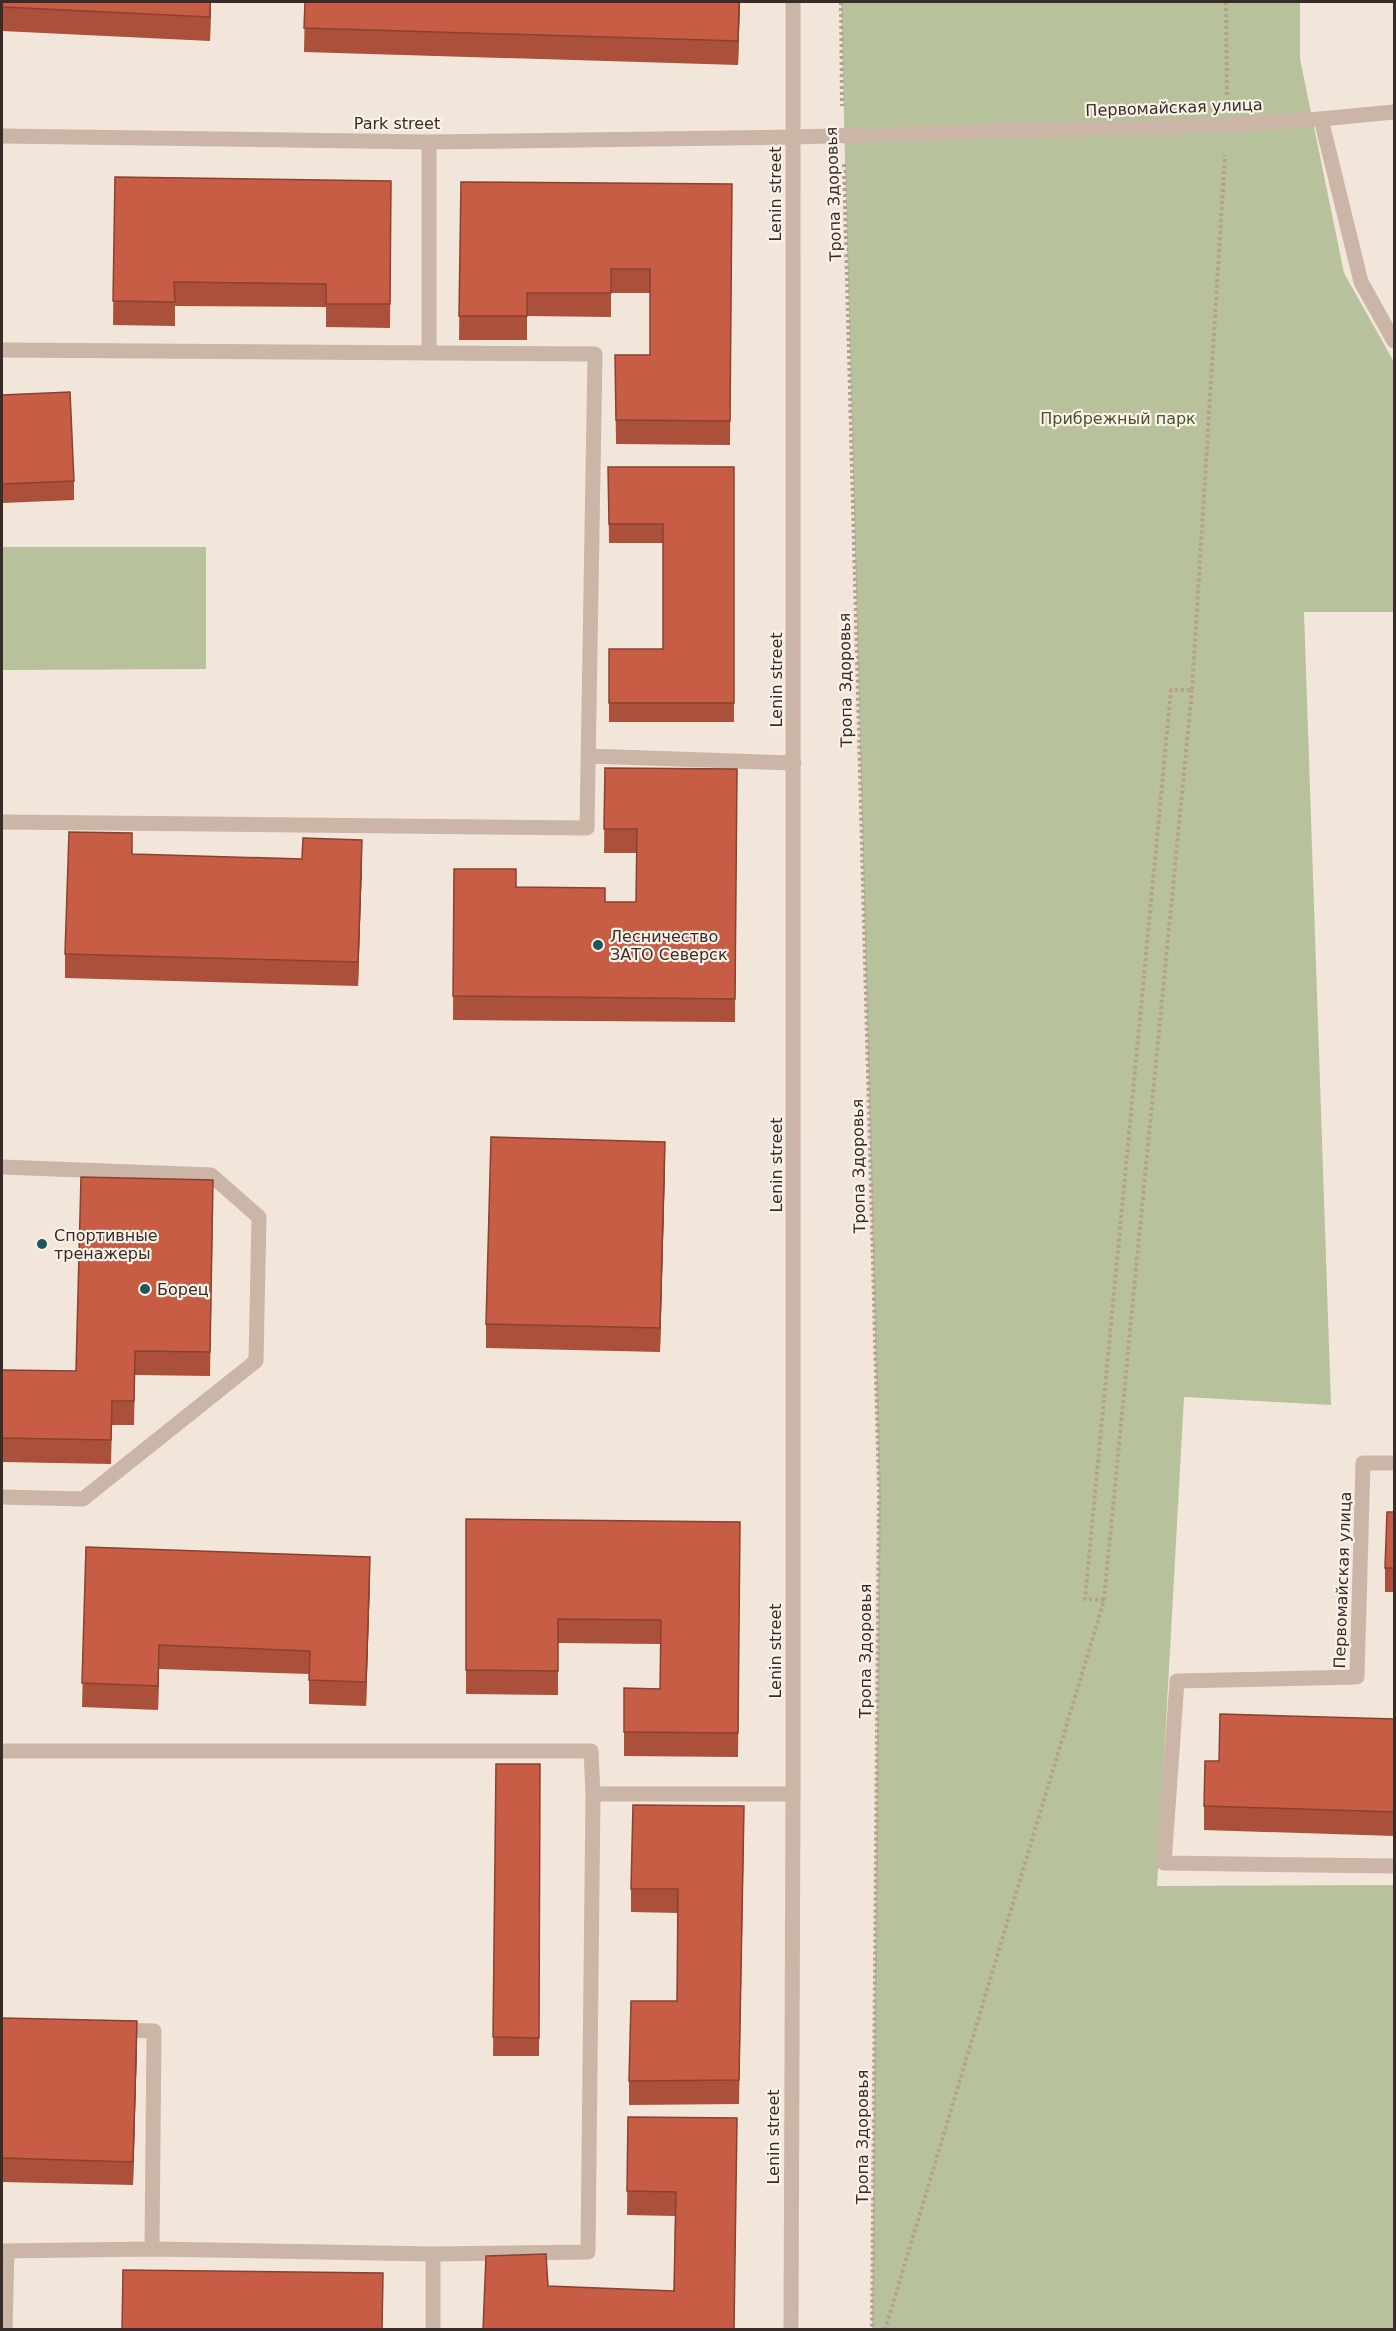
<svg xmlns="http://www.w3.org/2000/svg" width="1396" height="2331" font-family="'DejaVu Sans',sans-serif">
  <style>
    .green { fill: #b7c19b }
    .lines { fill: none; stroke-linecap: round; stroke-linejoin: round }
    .path { stroke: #b69f91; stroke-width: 4; stroke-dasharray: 3 3; stroke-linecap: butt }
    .service { stroke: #cbb5a7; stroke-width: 15 }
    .minor { stroke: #cbb5a7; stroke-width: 15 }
    .tertiary { stroke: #cbb5a7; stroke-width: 15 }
    .wall { fill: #ab503a }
    .shaded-wall { fill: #8b4130 }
    .building { fill: #c75d44; stroke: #8b4130; stroke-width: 1.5 }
    .poi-dot { fill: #1d5859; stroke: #faf1e8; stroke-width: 2 }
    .labels { text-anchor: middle; stroke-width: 4.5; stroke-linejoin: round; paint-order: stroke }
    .street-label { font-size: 16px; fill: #372c28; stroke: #faf1e8 }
    .park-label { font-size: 16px; fill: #48552b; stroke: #faf1e8 }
    .poi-label { font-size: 16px; fill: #372c28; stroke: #faf1e8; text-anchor: start }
  </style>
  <rect width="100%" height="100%" fill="#f2e6db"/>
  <path class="green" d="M 841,2 L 1300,2 L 1300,59 L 1344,273 L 1394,362 L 1394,612 L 1304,612 L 1331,1405 L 1184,1397 L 1157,1886 L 1394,1885 L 1394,2329 L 872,2329 L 879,1491 Z
    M 2,547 L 206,547 L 206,669 L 2,670 Z"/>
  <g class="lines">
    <path class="path" d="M 841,2 L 842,106
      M 1226,2 L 1227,96
      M 844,164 L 879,1491 L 872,2330
      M 1104,1600 L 1192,690
      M 885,2330 L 1104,1600 L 1085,1599 L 1171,690 L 1192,690 L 1225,155"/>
    <path class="service" d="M 1321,119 L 1394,112
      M 429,142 L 429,353
      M 2,350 L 595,354 L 587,828 L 2,822
      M 588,756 L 794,763
      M 2,1167 L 211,1175 L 259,1217 L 256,1361 L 83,1499 L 2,1497
      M 1394,1463 L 1363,1463 L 1357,1677 L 1177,1681 L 1164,1863 L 1394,1866
      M 2,1751 L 591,1751 L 593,1794 L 588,2252 L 433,2254 L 152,2249 L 2,2251
      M 593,1794 L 793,1794
      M 118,2030 L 154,2031 L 152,2249
      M 5,2330 L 7,2251
      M 433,2330 L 433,2254"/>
    <path class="minor" d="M 793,137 L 1227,125 L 1321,119 L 1361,282 L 1394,341"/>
    <path class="tertiary" d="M 2,136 L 429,142 L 793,137
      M 791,2330 L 793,1794 L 793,2"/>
  </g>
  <path class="wall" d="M 2,2 L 211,2 L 210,41 L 2,31 Z
    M 305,2 L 740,2 L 738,65 L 304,52 Z
    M 115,177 L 391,181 L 390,328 L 326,327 L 326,307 L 175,306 L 175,326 L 113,325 Z
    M 461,182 L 732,184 L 730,445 L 616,444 L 615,355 L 650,355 L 650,293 L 611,293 L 611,317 L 527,316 L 527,340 L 459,340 Z
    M 2,395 L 74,481 L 74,500 L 2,503 Z
    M 608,467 L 734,467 L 734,722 L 609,722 L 609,649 L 663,649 L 663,543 L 609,543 Z
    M 605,768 L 737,769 L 735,1022 L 453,1020 L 454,869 L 516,887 L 605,902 L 636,902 L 636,853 L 604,853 Z
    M 362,864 L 358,986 L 65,978 L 65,954 Z
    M 665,1166 L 660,1352 L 486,1348 L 486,1324 Z
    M 213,1204 L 210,1376 L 135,1375 L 134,1425 L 112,1425 L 111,1464 L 2,1462 L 2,1370 L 76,1371 Z
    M 1395,1512 L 1395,1592 L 1385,1592 L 1385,1568 Z
    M 466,1519 L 740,1522 L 738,1757 L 624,1756 L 624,1688 L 660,1689 L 660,1644 L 558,1643 L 558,1695 L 466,1694 Z
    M 86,1547 L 370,1581 L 366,1706 L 309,1704 L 309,1674 L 159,1669 L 158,1710 L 82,1707 Z
    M 1395,1719 L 1395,1836 L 1204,1830 L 1204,1806 L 1219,1761 Z
    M 496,1764 L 540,1764 L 539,2056 L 493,2056 Z
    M 744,1830 L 739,2104 L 629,2105 L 629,2081 L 677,2001 L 678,1913 L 631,1912 L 631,1889 Z
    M 2,2018 L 137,2045 L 133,2185 L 2,2182 Z
    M 628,2117 L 737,2118 L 734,2330 L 548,2286 L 674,2291 L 675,2216 L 627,2215 Z"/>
  <path class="shaded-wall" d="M 210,2 L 211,2 L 210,41 Z
    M 739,2 L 740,2 L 738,65 L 738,41 Z
    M 362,840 L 362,864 L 358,986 L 358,962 Z
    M 665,1142 L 665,1166 L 660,1352 L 660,1328 Z
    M 370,1557 L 370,1581 L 366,1706 L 366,1682 Z
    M 159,1645 L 159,1669 L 158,1710 L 158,1686 Z
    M 137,2021 L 137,2045 L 133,2185 L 133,2162 Z"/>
  <path class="building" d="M 2,2 L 210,2 L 210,17 L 2,7 Z
    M 305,2 L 739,2 L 738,41 L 304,28 Z
    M 115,177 L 391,181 L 390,304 L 326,304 L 326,284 L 174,282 L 175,302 L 113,301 Z
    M 461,182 L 732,184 L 730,421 L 616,420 L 615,355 L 650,355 L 650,269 L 611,269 L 611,293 L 527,293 L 527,316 L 459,316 Z
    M 70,392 L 74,481 L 2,484 L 2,395 Z
    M 608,467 L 734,467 L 734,703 L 609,703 L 609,649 L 663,649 L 663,524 L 609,524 Z
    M 605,768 L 737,769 L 735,999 L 453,996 L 454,869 L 516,869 L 516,887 L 605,888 L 605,902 L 636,902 L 637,829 L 604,829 Z
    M 69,832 L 132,833 L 132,854 L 302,859 L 303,838 L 362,840 L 358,962 L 65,954 Z
    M 491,1137 L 665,1142 L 660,1328 L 486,1324 Z
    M 81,1177 L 213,1180 L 210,1352 L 135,1351 L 134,1401 L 112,1401 L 111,1440 L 2,1438 L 2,1370 L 76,1371 Z
    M 1387,1512 L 1395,1512 L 1395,1568 L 1385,1568 Z
    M 466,1519 L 740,1522 L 738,1733 L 624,1732 L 624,1688 L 660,1689 L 661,1620 L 558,1619 L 558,1671 L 466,1670 Z
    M 86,1547 L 370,1557 L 366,1682 L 309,1680 L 310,1651 L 159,1645 L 158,1686 L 82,1683 Z
    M 1220,1714 L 1395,1719 L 1395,1812 L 1204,1806 L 1205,1761 L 1219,1761 Z
    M 496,1764 L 540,1764 L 539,2038 L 493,2037 Z
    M 633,1805 L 744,1806 L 739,2080 L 629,2081 L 631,2001 L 677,2001 L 678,1889 L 631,1889 Z
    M 2,2018 L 137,2021 L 133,2162 L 2,2158 Z
    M 628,2117 L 737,2118 L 734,2330 L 483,2330 L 486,2256 L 546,2254 L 548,2286 L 674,2291 L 676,2192 L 627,2191 Z
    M 123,2270 L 383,2273 L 382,2330 L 122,2330 Z"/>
  <g class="poi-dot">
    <circle cx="598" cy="945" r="6"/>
    <circle cx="42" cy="1244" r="6"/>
    <circle cx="145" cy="1289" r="6"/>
  </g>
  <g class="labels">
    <g class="street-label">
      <text transform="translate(1174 107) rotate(-2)" y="6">Первомайская улица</text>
      <text x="397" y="129">Park street</text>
      <text transform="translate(775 194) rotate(-90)" y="6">Lenin street</text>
      <text transform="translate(833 194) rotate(-92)" y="6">Тропа Здоровья</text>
      <text transform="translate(776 680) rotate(-90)" y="6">Lenin street</text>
      <text transform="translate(845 680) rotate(-91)" y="6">Тропа Здоровья</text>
      <text transform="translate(776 1165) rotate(-90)" y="6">Lenin street</text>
      <text transform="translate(858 1166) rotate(-91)" y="6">Тропа Здоровья</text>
      <text transform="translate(1342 1580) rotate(-88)" y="6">Первомайская улица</text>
      <text transform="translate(775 1651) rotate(-90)" y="6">Lenin street</text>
      <text transform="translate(865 1651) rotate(-90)" y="6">Тропа Здоровья</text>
      <text transform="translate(773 2137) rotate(-90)" y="6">Lenin street</text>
      <text transform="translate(862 2137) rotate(-90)" y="6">Тропа Здоровья</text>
    </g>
    <g class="park-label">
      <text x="1118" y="424">Прибрежный парк</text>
    </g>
    <g class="poi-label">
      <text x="610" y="942">Лесничество<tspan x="610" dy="18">ЗАТО Северск</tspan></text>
      <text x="54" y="1241">Спортивные<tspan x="54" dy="18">тренажеры</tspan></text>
      <text x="157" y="1295">Борец</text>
    </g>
  </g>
  <rect width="1396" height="2331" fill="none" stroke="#372c28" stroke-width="6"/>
</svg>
